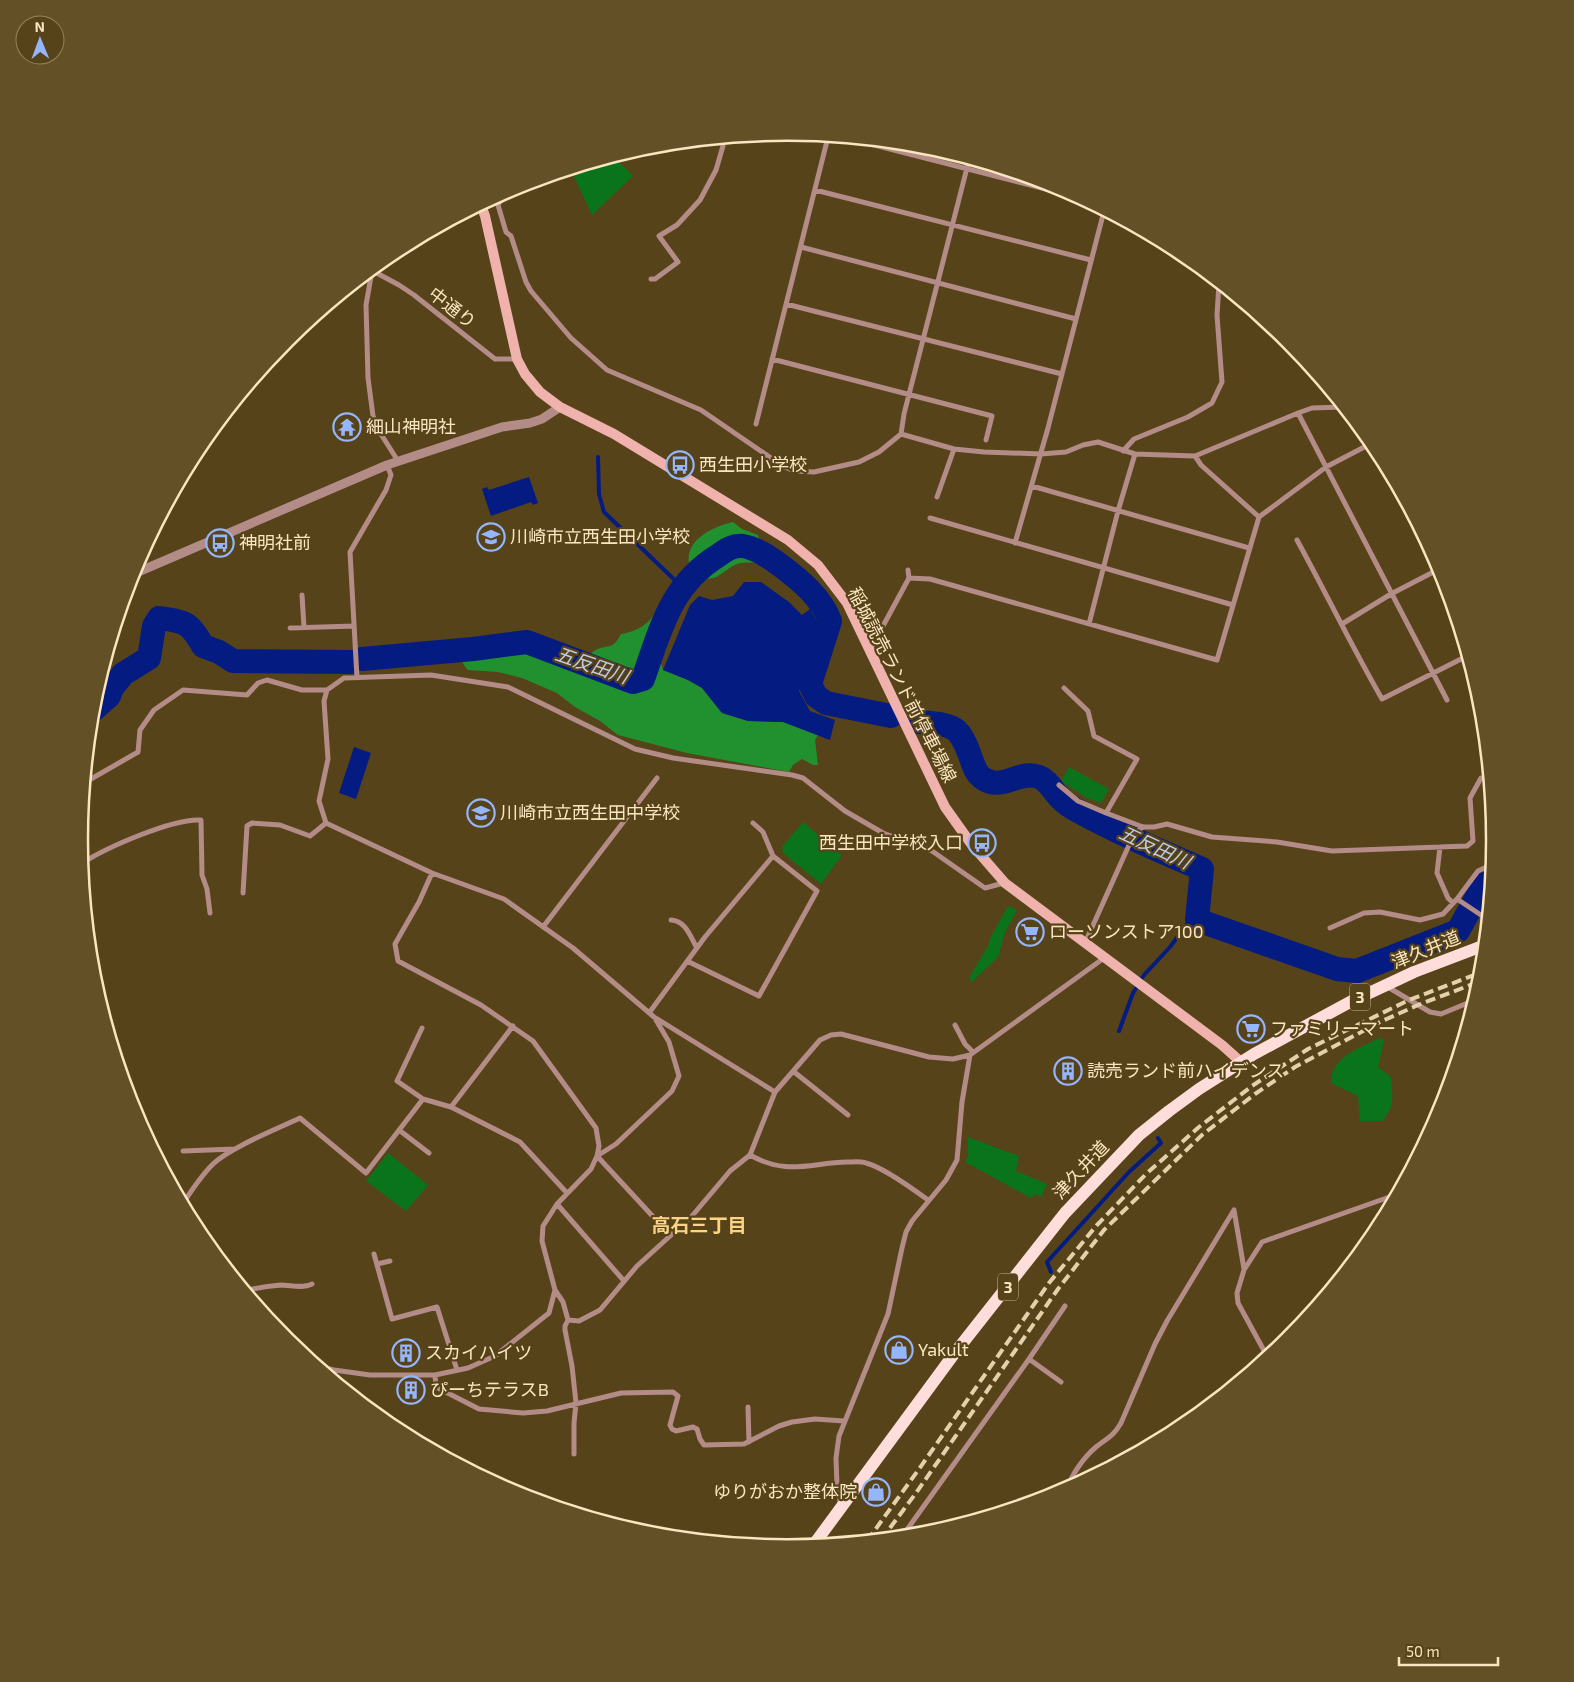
<svg xmlns="http://www.w3.org/2000/svg" width="1574" height="1682" font-family="'Exo 2','Noto Sans JP',sans-serif">
  <style>
    .green { fill: #0a741d }
    .forest { fill: #20912e }
    .water { fill: #041c82 }
    .lines { fill: none; stroke-linecap: round; stroke-linejoin: round }
    .stream { stroke: #041c82; stroke-width: 4 }
    .river { stroke: #041c82; stroke-width: 24 }
    .minor { stroke: #b38c88; stroke-width: 5 }
    .tertiary { stroke: #b38c88; stroke-width: 9 }
    .secondary { stroke: #f0b2ac; stroke-width: 10 }
    .primary { stroke: #feddda; stroke-width: 12 }
    .rail { stroke: #e4d1ab; stroke-width: 4; stroke-dasharray: 10 5; stroke-linecap: butt }
    .labels { text-anchor: middle; stroke-width: 4.5; stroke-linejoin: round; paint-order: stroke }
    .shield { fill: #574319; stroke: #c8b58e; stroke-width: 1 }
    .shield-label { font-size: 16px; font-weight: bold; fill: #f9e6c0 }
    .street-label { font-size: 18px; fill: #f9e6c0; stroke: #574319 }
    .poi-label { font-size: 18px; fill: #f9e6c0; stroke: #574319; text-anchor: start }
    .water-label { font-size: 19px; font-style: italic; fill: #c0cde7; stroke: #574319 }
    .neighbourhood-label { font-size: 19px; font-weight: bold; fill: #fbd585; stroke: #574319 }
    .rim { fill: none; stroke: #f9e6c0; stroke-width: 2.5 }
  </style>
  <rect width="100%" height="100%" fill="#574319"/>
  <path class="green" d="M 614,157 L 633,176 L 592,215 L 571,170 Z
    M 1069,767 L 1109,789 L 1101,803 L 1085,797 L 1061,781 Z
    M 803,822 L 842,855 L 821,884 L 783,853 L 782,847 Z
    M 1008,906 L 1017,910 L 1005,932 L 998,957 L 972,982 L 969,978 L 989,944 L 989,940 Z
    M 1379,1038 L 1384,1040 L 1378,1067 L 1391,1077 C 1392,1096 1396,1106 1382,1121 L 1360,1121 L 1358,1096 L 1331,1083 C 1331,1056 1359,1049 1379,1038 Z
    M 968,1137 L 1019,1156 L 1016,1171 L 1047,1184 L 1041,1197 L 1035,1194 L 1031,1198 L 965,1162 L 968,1156 Z
    M 388,1153 L 428,1185 L 406,1211 L 366,1181 Z"/>
  <path class="forest" d="M 733,522 L 742,529 L 758,535 L 759,539 L 769,545 L 767,547 L 769,551 L 759,564 C 751,562 742,562 735,565 C 730,567 726,571 721,574 C 708,584 697,576 689,563 C 685,539 715,526 733,522 Z
    M 666,596 L 683,600 L 670,632 L 666,651 L 660,660 L 663,670 L 688,680 L 702,688 L 722,713 L 748,721 L 783,722 L 818,735 L 815,740 L 818,765 L 813,765 L 802,759 L 793,765 L 789,772 L 687,753 L 618,735 L 600,721 L 575,707 L 557,693 L 522,678 L 498,672 L 468,670 C 460,661 459,656 462,645 L 512,640 L 517,638 L 585,660 C 587,657 591,653 594,651 C 607,643 612,652 621,634 C 646,630 654,617 666,596 Z"/>
  <path class="water" d="M 529,477 L 538,503 L 533,505 L 531,502 L 491,516 L 482,489 L 487,487 L 489,490 Z
    M 744,582 L 761,582 L 789,602 L 802,615 L 810,609 L 818,623 L 806,660 L 799,691 L 810,711 L 835,720 L 830,740 L 783,722 L 748,721 L 722,713 L 702,688 L 688,680 L 663,670 L 690,605 L 699,596 L 712,600 L 733,596 Z
    M 354,747 L 371,753 L 356,799 L 339,793 Z"/>
  <g class="lines">
    <path class="stream" d="M 598,457 L 599,494 L 604,512 L 683,588
      M 1119,1031 L 1133,993 L 1144,975 L 1170,947 L 1187,924 L 1197,920
      M 1051,1272 L 1047,1262 L 1129,1172 L 1161,1143 L 1158,1138"/>
    <path class="river" d="M 362,659 L 473,649 L 527,642 L 633,682 L 643,679 C 661,629 670,585 719,555 C 726,550 733,545 743,546 C 756,548 769,557 780,565 C 800,580 821,597 830,621 L 810,684 L 816,696 L 826,703 L 891,716
      M 92,711 L 109,696 L 112,688 L 123,674 L 149,658 L 154,626 L 159,618 C 185,622 189,621 203,646 L 219,652 L 233,661 L 351,662
      M 918,722 C 955,725 959,724 972,761 C 975,769 977,775 984,779 C 1003,791 1021,769 1039,777 C 1049,781 1053,791 1060,798 C 1065,803 1072,808 1078,811 C 1118,833 1160,851 1202,869 L 1197,920 L 1337,969 L 1357,971 L 1458,931 L 1484,884 L 1491,882"/>
    <path class="minor" d="M 851,139 L 1077,197
      M 815,190 L 1091,260
      M 502,194 L 503,196 L 544,178
      M 503,196 L 498,205 L 506,232 L 511,236 L 526,282 L 531,291 L 571,338 L 607,370 L 701,410 L 784,467 L 795,471 L 814,472 L 859,462 L 879,452 L 901,434 L 904,414 L 969,160
      M 801,247 L 1076,319
      M 371,270 L 399,285 L 414,295 L 495,359 L 517,359
      M 372,271 L 366,305 L 368,378 L 373,416 L 379,431 L 398,461
      M 651,279 L 655,279 L 678,262 L 659,236 L 677,225 L 700,200 L 716,170 L 723,146 L 722,139
      M 786,304 L 1062,374
      M 772,359 L 992,416 L 986,440
      M 1298,413 L 1447,700
      M 756,424 L 828,137
      M 901,434 L 954,449 L 984,452 L 1041,454 L 1066,452 L 1083,445 L 1098,442 L 1135,454 L 1195,456 L 1298,413 L 1312,408 L 1343,407
      M 1123,451 L 1134,439 L 1188,417 L 1212,403 L 1222,382 L 1217,315 L 1219,284
      M 1195,456 L 1201,465 L 1259,517
      M 1032,486 L 1249,548
      M 937,497 L 954,449
      M 930,518 L 1233,605
      M 1297,540 C 1326,593 1352,647 1382,699 L 1467,656
      M 1015,543 L 1048,428 L 1104,211
      M 909,578 L 930,579 L 1217,660 L 1259,517 L 1326,467 L 1372,443
      M 302,595 L 304,627
      M 1089,624 L 1118,511 L 1135,454
      M 1342,624 L 1391,594 L 1441,568
      M 290,628 L 354,626
      M 870,650 L 909,578 L 908,570
      M 357,678 L 350,552 L 386,490 L 391,475 L 387,465
      M 1064,688 L 1088,711 L 1094,736 L 1137,759 L 1106,813
      M 84,783 L 138,752 L 140,730 L 154,710 L 183,690 L 247,695 L 258,683 L 267,680 L 302,690 L 327,690
      M 1059,785 L 1078,801 L 1106,813 L 1143,827 L 1154,827 L 1167,824 L 1212,837 L 1277,842 L 1332,851 L 1467,846 L 1473,841 L 1470,798 L 1481,778
      M 1440,847 L 1437,873 L 1448,898 L 1453,903
      M 81,864 C 105,848 173,818 201,820 L 202,875 L 207,889 L 210,913
      M 243,893 L 247,826 L 252,823 L 280,825 L 310,836 L 326,823
      M 671,920 C 686,921 690,936 697,948
      M 1487,923 L 1484,917 L 1457,899 L 1478,871 L 1493,864
      M 543,927 L 657,778
      M 1330,928 L 1364,913 L 1380,912 L 1420,920 L 1443,914 L 1457,899
      M 1085,943 L 1134,834 L 1143,827
      M 687,961 L 759,996 L 817,891 L 773,856 L 763,832 L 753,823
      M 1386,986 L 1430,1012 L 1441,1014 L 1475,1000
      M 649,1013 L 705,937 L 773,856
      M 656,1020 L 669,1042 L 679,1076 L 672,1091 L 616,1144 L 597,1156 L 670,1235
      M 955,1025 L 965,1044 L 973,1052
      M 422,1028 L 397,1081 L 423,1099 L 451,1107 L 520,1142 L 567,1193
      M 793,1071 L 848,1115
      M 775,1092 L 654,1017 L 573,948 L 504,899 L 432,873 L 326,823 L 319,801 L 328,759 L 324,701 L 327,690 L 344,678 L 431,675 L 508,687 L 635,749 L 673,758 L 792,775 L 803,778 L 845,811 L 883,833 L 932,851 L 985,888 L 1004,883
      M 451,1107 L 513,1026
      M 399,1130 L 429,1153
      M 183,1151 L 235,1149
      M 750,1155 C 787,1176 809,1163 847,1162 C 853,1162 860,1161 866,1163 C 883,1167 913,1189 928,1200
      M 557,1204 L 624,1281
      M 182,1205 C 191,1191 201,1176 213,1164 C 231,1147 277,1129 300,1118 L 366,1173 L 423,1099
      M 1234,1210 L 1244,1269
      M 374,1254 L 392,1319 L 437,1307 L 457,1370
      M 377,1264 L 390,1261
      M 555,1290 L 563,1302 L 568,1320 L 565,1326 L 565,1330 L 572,1366 L 576,1403 L 574,1423 L 574,1454
      M 245,1291 C 256,1288 268,1286 281,1285 C 291,1285 302,1289 312,1284
      M 568,1320 L 579,1321 L 600,1310 L 637,1266 L 692,1216 L 730,1171 L 750,1155 L 775,1092 L 820,1040 L 831,1035 L 841,1034 L 929,1057 L 953,1059 L 970,1055 L 1104,958
      M 1268,1358 L 1238,1303 L 1237,1293 L 1244,1270 L 1262,1242 L 1398,1194
      M 1029,1359 L 1061,1382
      M 316,1366 L 334,1370 L 370,1375 L 435,1375 L 468,1368 L 495,1356 L 549,1313 L 555,1290 L 542,1241 L 543,1226 L 557,1204 L 591,1169 L 597,1156 L 599,1146 L 596,1128 L 533,1041 L 481,1005 L 398,961 L 395,944 L 419,902 L 432,873
      M 435,1375 L 436,1387 L 479,1409 L 523,1413 L 547,1411 L 621,1393 L 673,1392 L 678,1396 L 670,1425 L 672,1429 L 676,1431 L 693,1427 L 697,1429 L 700,1439 L 704,1445 L 744,1444 L 779,1426 L 792,1422 L 815,1419 L 844,1421
      M 748,1407 L 749,1442
      M 1068,1490 C 1069,1477 1085,1456 1096,1447 C 1108,1437 1112,1438 1121,1423 L 1155,1344 L 1167,1321 L 1234,1210
      M 841,1506 L 837,1486 L 836,1458 L 839,1436 L 888,1314 L 902,1248 L 906,1232 L 912,1221 L 946,1180 L 957,1160 L 962,1102 L 970,1055
      M 588,1517 L 606,1518 L 618,1526
      M 901,1538 L 1029,1359 L 1065,1306"/>
    <path class="tertiary" d="M 131,575 L 387,465 L 502,427 L 530,423 L 542,419 L 560,407"/>
    <path class="secondary" d="M 481,205 L 485,216 L 517,359 L 525,374 L 540,392 L 560,407 L 614,434 L 788,540 L 818,565 L 847,603 L 945,807 L 972,845 L 1005,883 L 1222,1045 L 1241,1062"/>
    <path class="primary" d="M 812,1547 L 954,1354 L 1050,1232 L 1065,1213 L 1139,1135 L 1169,1111 L 1199,1089 L 1254,1054 L 1350,1002 L 1414,972 L 1485,945"/>
    <path class="rail" d="M 881,1540 L 916,1493 L 1058,1289 L 1104,1230 L 1202,1135 L 1255,1094 L 1295,1067 L 1380,1022 L 1418,1005 L 1481,981
      M 867,1541 L 919,1469 L 1049,1283 L 1097,1225 L 1146,1174 L 1199,1127 L 1252,1086 L 1308,1049 L 1409,1000 L 1482,972"/>
  </g>
  <defs>
    <g id="temple-ring" transform="scale(1.4375)"><circle r="9.5" fill="#574319" stroke="#95b6fd" stroke-width="1.5"/><path d="M0-6L5-2H3V0L6.5 2.5H4V6H1.5V3h-3V6H-4V2.5H-6.5L-3 0V-2H-5Z" fill="#95b6fd"/></g>
    <g id="bus-ring" transform="scale(1.4375)"><circle r="9.5" fill="#574319" stroke="#95b6fd" stroke-width="1.5"/><path d="M-5-6H5V4H4V6H2V4H-2V6H-4V4H-5ZM-3.5-4V0h7V-4ZM-3.5 1.2v1.5H-2V1.2ZM2 1.2v1.5H3.5V1.2Z" fill="#95b6fd"/></g>
    <g id="school-ring" transform="scale(1.4375)"><circle r="9.5" fill="#574319" stroke="#95b6fd" stroke-width="1.5"/><path d="M0-5L7-2L0 1L-7-2ZM-4 1L0 2.5L4 1V4Q0 6-4 4Z" fill="#95b6fd"/></g>
    <g id="supermarket-ring" transform="scale(1.4375)"><circle r="9.5" fill="#574319" stroke="#95b6fd" stroke-width="1.5"/><path d="M-6-5.5h2.5l.6 2H6L4.5 2H-2.5L-4.4-4H-6ZM-1.5 3.2a1.3 1.3 0 1 0 .1 0ZM3 3.2a1.3 1.3 0 1 0 .1 0Z" fill="#95b6fd"/></g>
    <g id="building-ring" transform="scale(1.4375)"><circle r="9.5" fill="#574319" stroke="#95b6fd" stroke-width="1.5"/><path d="M-4-6H4V6H1V3H-1V6H-4ZM-2.5-4.3h1.7v1.8h-1.7ZM.8-4.3h1.7v1.8H.8ZM-2.5-1h1.7V.8h-1.7ZM.8-1h1.7V.8H.8Z" fill="#95b6fd"/></g>
    <g id="shop-ring" transform="scale(1.4375)"><circle r="9.5" fill="#574319" stroke="#95b6fd" stroke-width="1.5"/><path d="M-5-2.5h2.3a2.7 3.5 0 0 1 5.4 0H5L5.5 6h-11ZM-1.5-2.5h3a1.5 2.3 0 0 0-3 0Z" fill="#95b6fd"/></g>
  </defs>
  <g fill-rule="evenodd">
    <use href="#temple-ring" x="347" y="427"/>
    <use href="#bus-ring" x="680" y="465"/>
    <use href="#school-ring" x="491" y="537"/>
    <use href="#bus-ring" x="220" y="543"/>
    <use href="#school-ring" x="481" y="813"/>
    <use href="#bus-ring" x="982" y="843"/>
    <use href="#supermarket-ring" x="1030" y="932"/>
    <use href="#supermarket-ring" x="1251" y="1029"/>
    <use href="#building-ring" x="1068" y="1071"/>
    <use href="#shop-ring" x="899" y="1350"/>
    <use href="#building-ring" x="406" y="1353"/>
    <use href="#building-ring" x="411" y="1390"/>
    <use href="#shop-ring" x="876" y="1492"/>
  </g>
  <g class="labels">
    <g class="shield">
      <rect x="1350" y="983.5" width="20" height="27" rx="4"/>
      <rect x="998" y="1273.5" width="20" height="27" rx="4"/>
    </g>
    <g class="shield-label">
      <text x="1360" y="1003">3</text>
      <text x="1008" y="1293">3</text>
    </g>
    <g class="street-label">
      <text transform="translate(452 308) rotate(38)" y="6">中通り</text>
      <text transform="translate(902 685) rotate(63)" y="6">稲城読売ランド前停車場線</text>
      <text transform="translate(1426 950) rotate(-22)" y="6">津久井道</text>
      <text transform="translate(1081 1170) rotate(-47)" y="6">津久井道</text>
    </g>
    <g class="poi-label">
      <text x="366" y="433">細山神明社</text>
      <text x="699" y="471">西生田小学校</text>
      <text x="510" y="543">川崎市立西生田小学校</text>
      <text x="239" y="549">神明社前</text>
      <text x="500" y="819">川崎市立西生田中学校</text>
      <text x="963" y="849" text-anchor="end">西生田中学校入口</text>
      <text x="1049" y="938">ローソンストア100</text>
      <text x="1270" y="1035">ファミリーマート</text>
      <text x="1087" y="1077">読売ランド前ハイデンス</text>
      <text x="918" y="1356">Yakult</text>
      <text x="425" y="1359">スカイハイツ</text>
      <text x="430" y="1396">ぴーちテラスB</text>
      <text x="857" y="1498" text-anchor="end">ゆりがおか整体院</text>
    </g>
    <g class="water-label">
      <text transform="translate(592 665) rotate(19)" y="7">五反田川</text>
      <text transform="translate(1155 847) rotate(25)" y="7">五反田川</text>
    </g>
    <g class="neighbourhood-label">
      <text x="699" y="1232">高石三丁目</text>
    </g>
  </g>
  <path d="M0 0H1574V1682H0ZM88 840a699 699 0 1 1 1398 0a699 699 0 1 1-1398 0Z" fill="#645026" fill-rule="evenodd"/>
  <path class="rim" d="M88 840a699 699 0 1 1 1398 0a699 699 0 1 1-1398 0Z"/>
  <g transform="translate(40 40) rotate(359)"><circle r="24" fill="#574319" stroke="#98845c"/>
  <path d="M0-4L9 19L0 12L-9 19Z" fill="#95b6fd"/>
  <text y="-8" font-size="14" font-weight="bold" text-anchor="middle" fill="#f9e6c0">N</text>
  </g>
  <path d="M1399 1657v8h99v-8" fill="none" stroke="#f9e6c0" stroke-width="2.5"/>
  <text x="1406" y="1657" font-size="15" fill="#f9e6c0" stroke="#574319" stroke-width="4" paint-order="stroke">50 m</text>
</svg>
